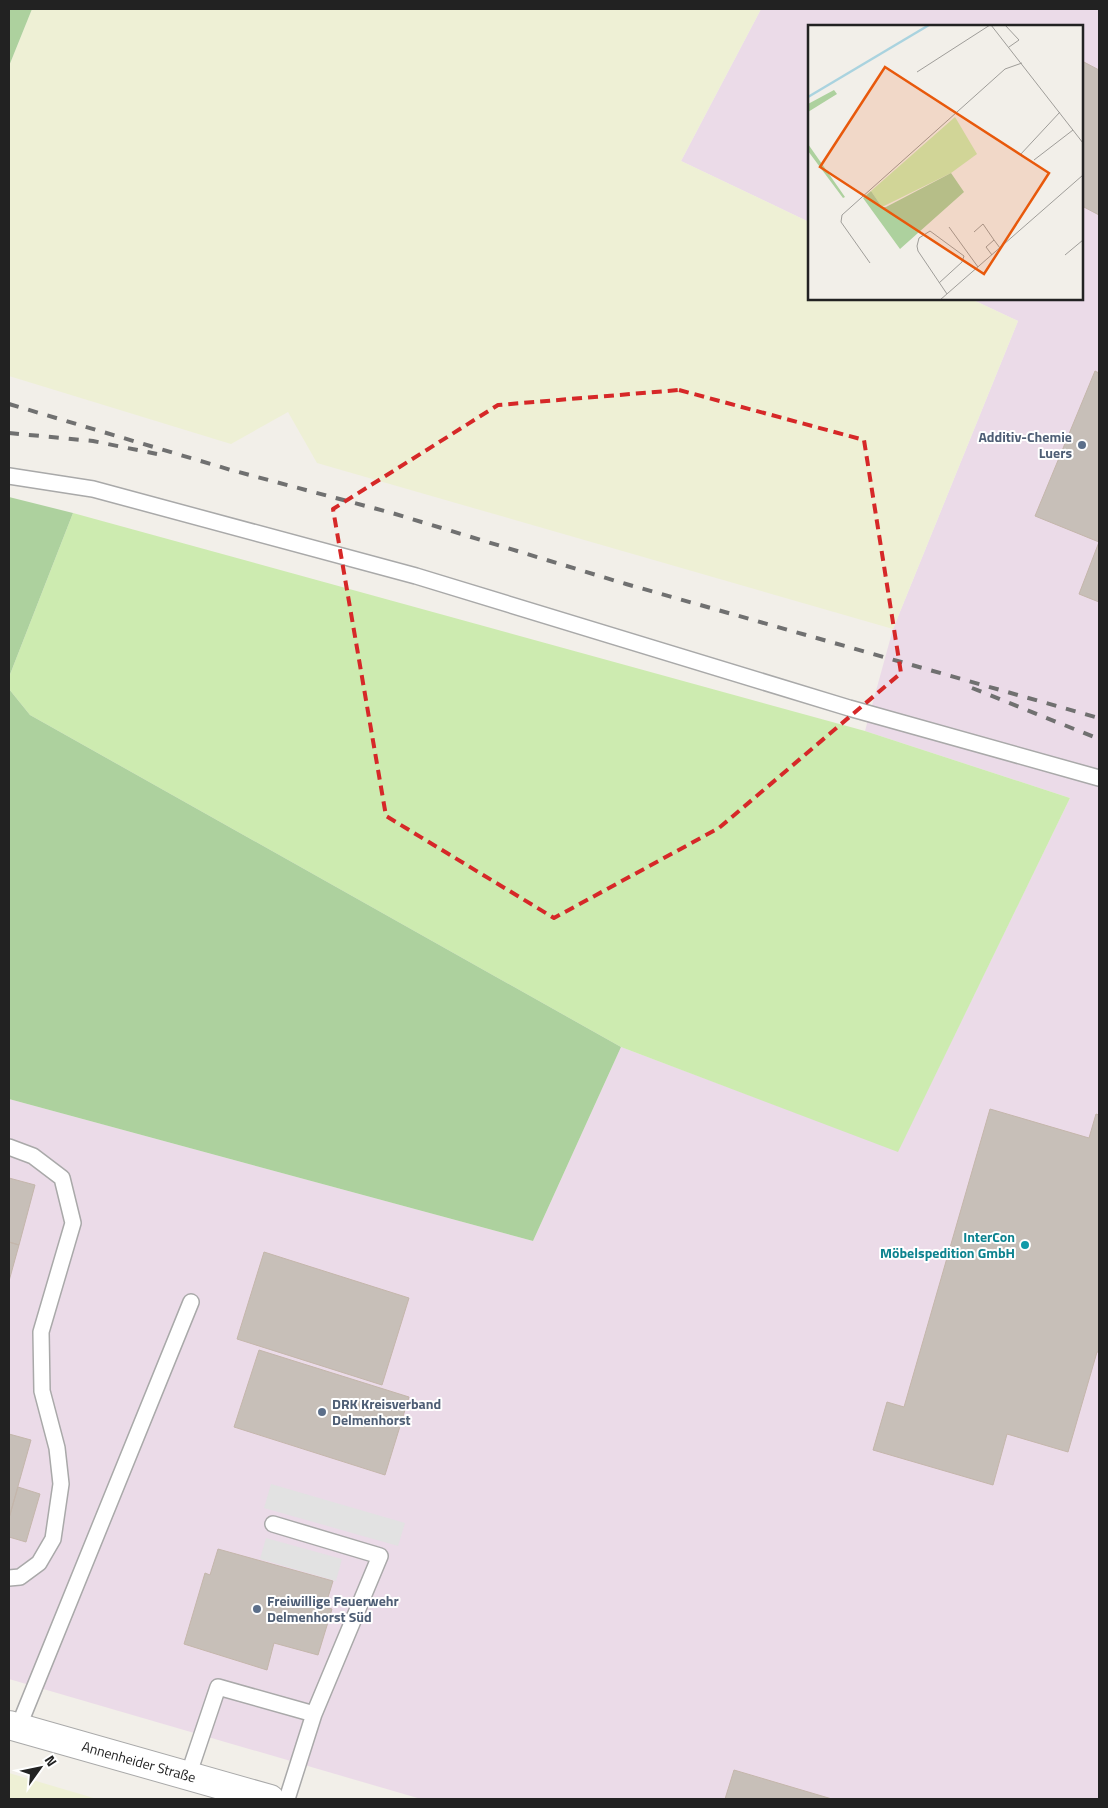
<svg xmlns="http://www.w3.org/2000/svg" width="1108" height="1808" font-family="'Titillium Web',sans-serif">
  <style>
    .industrial { fill: #ebdbe8 }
    .farmland { fill: #eef0d5 }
    .grass { fill: #cdebb0 }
    .forest { fill: #add19e }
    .parking { fill: #e2e2e2 }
    .building { fill: #c7bfb8; stroke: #c4b6ab }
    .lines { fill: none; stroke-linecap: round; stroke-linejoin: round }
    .lane-casing { stroke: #a9a9a9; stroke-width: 18 }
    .street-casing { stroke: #a9a9a9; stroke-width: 30 }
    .lane { stroke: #fff; stroke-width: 15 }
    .street { stroke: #fff; stroke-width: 28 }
    .rail { stroke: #707070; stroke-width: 4; stroke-dasharray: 10 10; stroke-linecap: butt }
    .marked { fill: none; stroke: #d62828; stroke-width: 4; stroke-dasharray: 10 6; stroke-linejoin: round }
    .service-dot { fill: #5c6f8a; stroke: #fff; stroke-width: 2 }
    .culture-dot { fill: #0f9aa8; stroke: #fff; stroke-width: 2 }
    .labels { text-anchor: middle; stroke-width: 4; stroke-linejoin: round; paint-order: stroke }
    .service-label { font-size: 14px; font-weight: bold; fill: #4e5e75; stroke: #fff; text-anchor: start }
    .culture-label { font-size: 14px; font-weight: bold; fill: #0d838f; stroke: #fff; text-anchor: end }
    .street-label { font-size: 14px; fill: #222; stroke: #fff }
    .inset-river { fill: none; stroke: #aad3df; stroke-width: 2.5 }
    .inset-road { fill: none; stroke: #9f9d99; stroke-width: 1 }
    .view { fill: #e8590c; fill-opacity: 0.15; stroke: #e8590c; stroke-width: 2.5 }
    .inset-edge { fill: none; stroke: #222; stroke-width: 2.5 }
  </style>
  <rect width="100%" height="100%" fill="#f2efe9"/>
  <path class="industrial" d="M 761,9 L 1099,9 L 1099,1799 L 421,1799 L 9,1679 L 9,1099 L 533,1241 L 621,1047 L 898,1151 L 1070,798 L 865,731 L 893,629 L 1018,321 L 971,299 L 1082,299 L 1082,26 L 809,26 L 809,222 L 681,161 Z"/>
  <path class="farmland" d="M 32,9 L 761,9 L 681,161 L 809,222 L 809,299 L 971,299 L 1018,321 L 893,629 L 317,463 L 288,412 L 231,444 L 9,376 L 9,66 Z
    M 9,1773 L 97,1799 L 9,1799 Z"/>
  <path class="grass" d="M 73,513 L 865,731 L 1070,798 L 898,1152 L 621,1047 L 30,715 L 9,689 L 9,677 Z"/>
  <path class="forest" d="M 9,9 L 32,9 L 9,66 Z
    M 9,497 L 73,513 L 9,677 Z
    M 9,689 L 30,715 L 621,1047 L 533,1241 L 9,1099 Z"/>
  <path class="parking" d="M 271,1484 L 405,1523 L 398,1546 L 264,1508 Z
    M 266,1538 L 342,1559 L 336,1581 L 260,1559 Z"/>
  <path class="building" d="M 1082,61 L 1099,70 L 1099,215 L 1082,206 Z
    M 1095,371 L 1099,373 L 1099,602 L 1079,594 L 1099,542 L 1035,516 Z
    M 990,1109 L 1089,1138 L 1096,1114 L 1099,1115 L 1099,1352 L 1097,1352 L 1068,1452 L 1007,1434 L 993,1485 L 873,1450 L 887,1402 L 904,1407 Z
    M 9,1178 L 35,1185 L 19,1245 L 9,1242 Z
    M 9,1242 L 19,1245 L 9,1281 Z
    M 264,1252 L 409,1298 L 382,1385 L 237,1339 Z
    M 259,1350 L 409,1397 L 385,1475 L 234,1427 Z
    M 9,1434 L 31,1440 L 9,1518 Z
    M 18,1487 L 40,1494 L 26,1542 L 9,1537 L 9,1518 Z
    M 218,1549 L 333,1581 L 325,1607 L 332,1609 L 318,1655 L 274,1643 L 267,1670 L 184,1644 L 205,1573 L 210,1575 Z
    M 734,1770 L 832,1799 L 725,1799 Z"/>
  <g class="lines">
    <g class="lane-casing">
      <path id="lane" d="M 9,476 L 93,489 L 416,576 L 849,708 L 1099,778
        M 9,1147 L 33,1156 L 62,1178 L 73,1223 L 41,1332 L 42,1391 L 57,1448 L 61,1484 L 53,1539 L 39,1563 L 20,1577 L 9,1578
        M 273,1524 L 380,1556 L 314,1714
        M 18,1728 L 191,1302
        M 188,1776 L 218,1687 L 314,1714 L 287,1799"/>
    </g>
    <g class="street-casing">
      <g id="street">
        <path id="s1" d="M 9,1725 L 270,1799"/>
      </g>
    </g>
    <use href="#lane" class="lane"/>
    <use href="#street" class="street"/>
    <path class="rail" d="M 9,404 L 231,470 L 392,513 L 626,584 L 1099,718
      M 9,433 L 93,441 L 157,454
      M 972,688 L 1099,739"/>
  </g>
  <path class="marked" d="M 679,390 L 864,440 L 901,673 L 719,828 L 554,918 L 386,816 L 333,509 L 498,405 Z"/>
  <g class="service-dot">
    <circle cx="1082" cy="445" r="5"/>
    <circle cx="322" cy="1412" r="5"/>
    <circle cx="257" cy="1609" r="5"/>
  </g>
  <circle class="culture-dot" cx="1025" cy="1245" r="5"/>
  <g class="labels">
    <g class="service-label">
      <text x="1072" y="442" text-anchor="end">Additiv-Chemie<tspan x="1072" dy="16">Luers</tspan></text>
      <text x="332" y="1409">DRK Kreisverband<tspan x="332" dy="16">Delmenhorst</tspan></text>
      <text x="267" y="1606">Freiwillige Feuerwehr<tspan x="267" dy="16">Delmenhorst Süd</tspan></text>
    </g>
    <g class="culture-label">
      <text x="1015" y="1242">InterCon<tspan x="1015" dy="16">Möbelspedition GmbH</tspan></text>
    </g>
    <g class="street-label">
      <text dy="5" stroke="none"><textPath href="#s1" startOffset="135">Annenheider Straße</textPath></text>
    </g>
  </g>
  <g transform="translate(808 25)">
    <rect width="275" height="275" fill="#f2efe9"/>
    <path d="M 147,92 L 169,129 L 143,148 L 74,182 L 63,166 Z" fill="#cdebb0"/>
    <path d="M 26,65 L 29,69 L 0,87 L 0,79 ZM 0,119 L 37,172 L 35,173 L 0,126 ZM 143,148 L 156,167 L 92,224 L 55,173 L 63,166 L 74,182 L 78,182 Z" fill="#add19e"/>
    <path class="inset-river" d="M 0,72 L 121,0"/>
    <path class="inset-road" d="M 183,0 L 275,118M 197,0 L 211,15 L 201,22M 109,47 L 182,0M 212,130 L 252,87M 226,135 L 265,105M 141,202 L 170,242M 166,207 L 175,199 L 186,215M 184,230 L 178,222 L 186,215 L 192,223M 257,230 L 275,215M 62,238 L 33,197 L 34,190 L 197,44 L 214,38M 131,258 L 154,237 L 156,231 L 122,206 L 111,213 L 109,221 L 110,226 L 139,269M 132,275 L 275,150"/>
    <path class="view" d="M 77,42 L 241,148 L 176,249 L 12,142 Z"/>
    <rect width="275" height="275" class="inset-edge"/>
  </g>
  <rect width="1108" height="1808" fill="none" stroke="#222222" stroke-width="20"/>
  <g transform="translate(40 1768) rotate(57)" stroke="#ffffff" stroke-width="4" paint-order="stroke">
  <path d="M0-4L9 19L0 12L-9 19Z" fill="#222222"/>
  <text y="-8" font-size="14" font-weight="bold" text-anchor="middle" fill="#222222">N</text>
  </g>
</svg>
